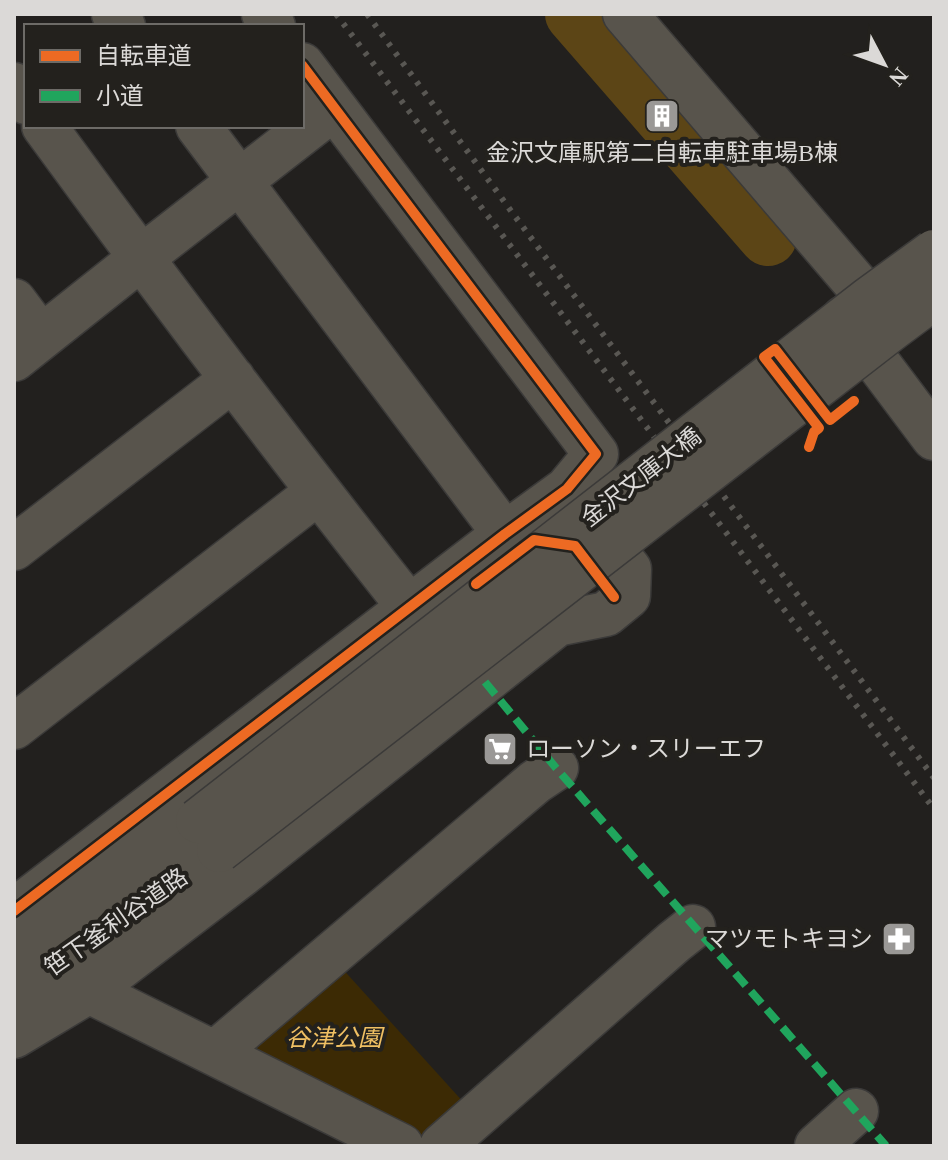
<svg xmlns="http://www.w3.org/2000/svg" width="948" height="1160" font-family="'Times New Roman','Noto Sans JP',serif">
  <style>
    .green { fill: #3c2a04 }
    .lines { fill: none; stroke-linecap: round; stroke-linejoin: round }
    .river { stroke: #5c4516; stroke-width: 58 }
    .minor-casing { stroke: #3b3a39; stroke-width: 47 }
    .minor { stroke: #58544c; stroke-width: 44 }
    .rail { stroke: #595753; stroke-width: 6; stroke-dasharray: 4 8; stroke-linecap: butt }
    .minor-bridge-casing { stroke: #3b3a39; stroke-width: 47; stroke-linecap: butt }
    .minor-bridge { stroke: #58544c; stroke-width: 44 }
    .quiet { stroke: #20a55d; stroke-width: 8; stroke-dasharray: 16 8; stroke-linecap: butt }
    .cycleway-casing { stroke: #23211d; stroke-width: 15 }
    .cycleway { stroke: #ed6a23; stroke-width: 10 }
    .labels { text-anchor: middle; stroke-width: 8; stroke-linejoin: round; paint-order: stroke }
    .poi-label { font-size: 24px; fill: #dbd9d7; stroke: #23211d }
    .street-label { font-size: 24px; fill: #dbd9d7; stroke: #23211d }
    .park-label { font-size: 24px; font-style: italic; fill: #f0c063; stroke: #23211d }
  </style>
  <rect width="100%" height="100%" fill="#22201e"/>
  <path class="green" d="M 339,965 L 466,1105 L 421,1142 L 254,1056 L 254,1036 Z"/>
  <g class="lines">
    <path class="river" d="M 574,14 L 768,237"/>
    <g class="minor-casing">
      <path id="minor" d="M 114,14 L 123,26
        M 264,14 L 273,26
        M 625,14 L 859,287
        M 14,85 L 26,102
        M 44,126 C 163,289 285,450 410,608
        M 198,126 L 505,534
        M 14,301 L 41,337
        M 844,318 L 934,438
        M 14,359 L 141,258 L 334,108
        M 14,548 L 233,379
        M 14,727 L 318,492
        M 14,911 L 505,534 L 567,489 L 596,454 L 302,65
        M 14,953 L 198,821
        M 89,991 L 401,1146
        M 14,995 L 219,850
        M 14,1036 L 89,991 L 242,874 L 557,624 L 606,614 L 628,596 L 629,569 L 588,517
        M 215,1053 L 535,782 L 556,768
        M 442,1146 L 674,942 L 693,927
        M 817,1146 L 856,1111"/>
    </g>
    <use href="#minor" class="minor"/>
    <path class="rail" d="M 336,14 L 934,809
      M 367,14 L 514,215 L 934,778"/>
    <g class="minor-bridge-casing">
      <path id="minor-bridge" d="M 198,821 L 868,300 L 934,252
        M 219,850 L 891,329 L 934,297"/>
    </g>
    <use href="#minor-bridge" class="minor-bridge"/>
    <path class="quiet" d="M 485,682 L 556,768 L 886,1146"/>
    <g class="cycleway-casing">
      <path id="cycleway" d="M 809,447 L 814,432 L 819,428 L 764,357 L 775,349 L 830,420 L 854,401
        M 476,584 L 534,540 L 575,546 L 614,597
        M 14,911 L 505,534 L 567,489 L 596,454 L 302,65"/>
    </g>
    <use href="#cycleway" class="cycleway"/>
  </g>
  <defs>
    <g id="building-square" transform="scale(1.8)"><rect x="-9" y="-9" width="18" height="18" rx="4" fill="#9a9896" stroke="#23211d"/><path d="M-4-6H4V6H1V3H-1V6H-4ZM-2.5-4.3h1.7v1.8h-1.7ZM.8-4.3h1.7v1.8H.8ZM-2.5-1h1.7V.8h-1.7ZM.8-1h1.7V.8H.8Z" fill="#fff"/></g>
    <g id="supermarket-square" transform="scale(1.8)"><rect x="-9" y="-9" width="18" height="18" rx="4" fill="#9a9896" stroke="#23211d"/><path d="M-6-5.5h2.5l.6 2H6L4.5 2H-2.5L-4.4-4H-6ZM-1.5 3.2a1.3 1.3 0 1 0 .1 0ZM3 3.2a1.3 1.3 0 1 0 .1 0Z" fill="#fff"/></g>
    <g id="pharmacy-square" transform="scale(1.8)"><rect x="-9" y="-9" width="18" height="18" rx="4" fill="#9a9896" stroke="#23211d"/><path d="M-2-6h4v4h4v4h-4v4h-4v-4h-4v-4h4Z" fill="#fff"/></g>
  </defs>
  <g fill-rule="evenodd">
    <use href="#building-square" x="662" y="116"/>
    <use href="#supermarket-square" x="500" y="749"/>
    <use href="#pharmacy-square" x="899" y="939"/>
  </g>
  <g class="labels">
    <g class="poi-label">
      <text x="662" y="161">金沢文庫駅第二自転車駐車場B棟</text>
      <text x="526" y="757" text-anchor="start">ローソン・スリーエフ</text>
      <text x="873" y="947" text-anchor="end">マツモトキヨシ</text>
    </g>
    <g class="street-label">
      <text transform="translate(641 477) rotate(-38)" y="8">金沢文庫大橋</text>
      <text transform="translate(116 922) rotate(-35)" y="8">笹下釜利谷道路</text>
    </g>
    <g class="park-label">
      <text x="334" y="1046">谷津公園</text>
    </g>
  </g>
  <rect width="948" height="1160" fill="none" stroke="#dbd9d7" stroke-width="32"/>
  <rect x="24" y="24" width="280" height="104" fill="#23211d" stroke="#6d6b67" stroke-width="2"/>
  <rect x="40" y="50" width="40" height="12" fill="#ed6a23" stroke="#6d6b67" stroke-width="2"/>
  <text x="96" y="64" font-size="24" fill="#dbd9d7">自転車道</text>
  <rect x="40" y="90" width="40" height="12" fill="#20a55d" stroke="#6d6b67" stroke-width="2"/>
  <text x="96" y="104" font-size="24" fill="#dbd9d7">小道</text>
  <g transform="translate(884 64) rotate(131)" stroke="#23211d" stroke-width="6" paint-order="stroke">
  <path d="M0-6L14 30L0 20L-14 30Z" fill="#dbd9d7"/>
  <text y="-12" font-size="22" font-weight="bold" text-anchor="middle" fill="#dbd9d7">N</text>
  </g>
</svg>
